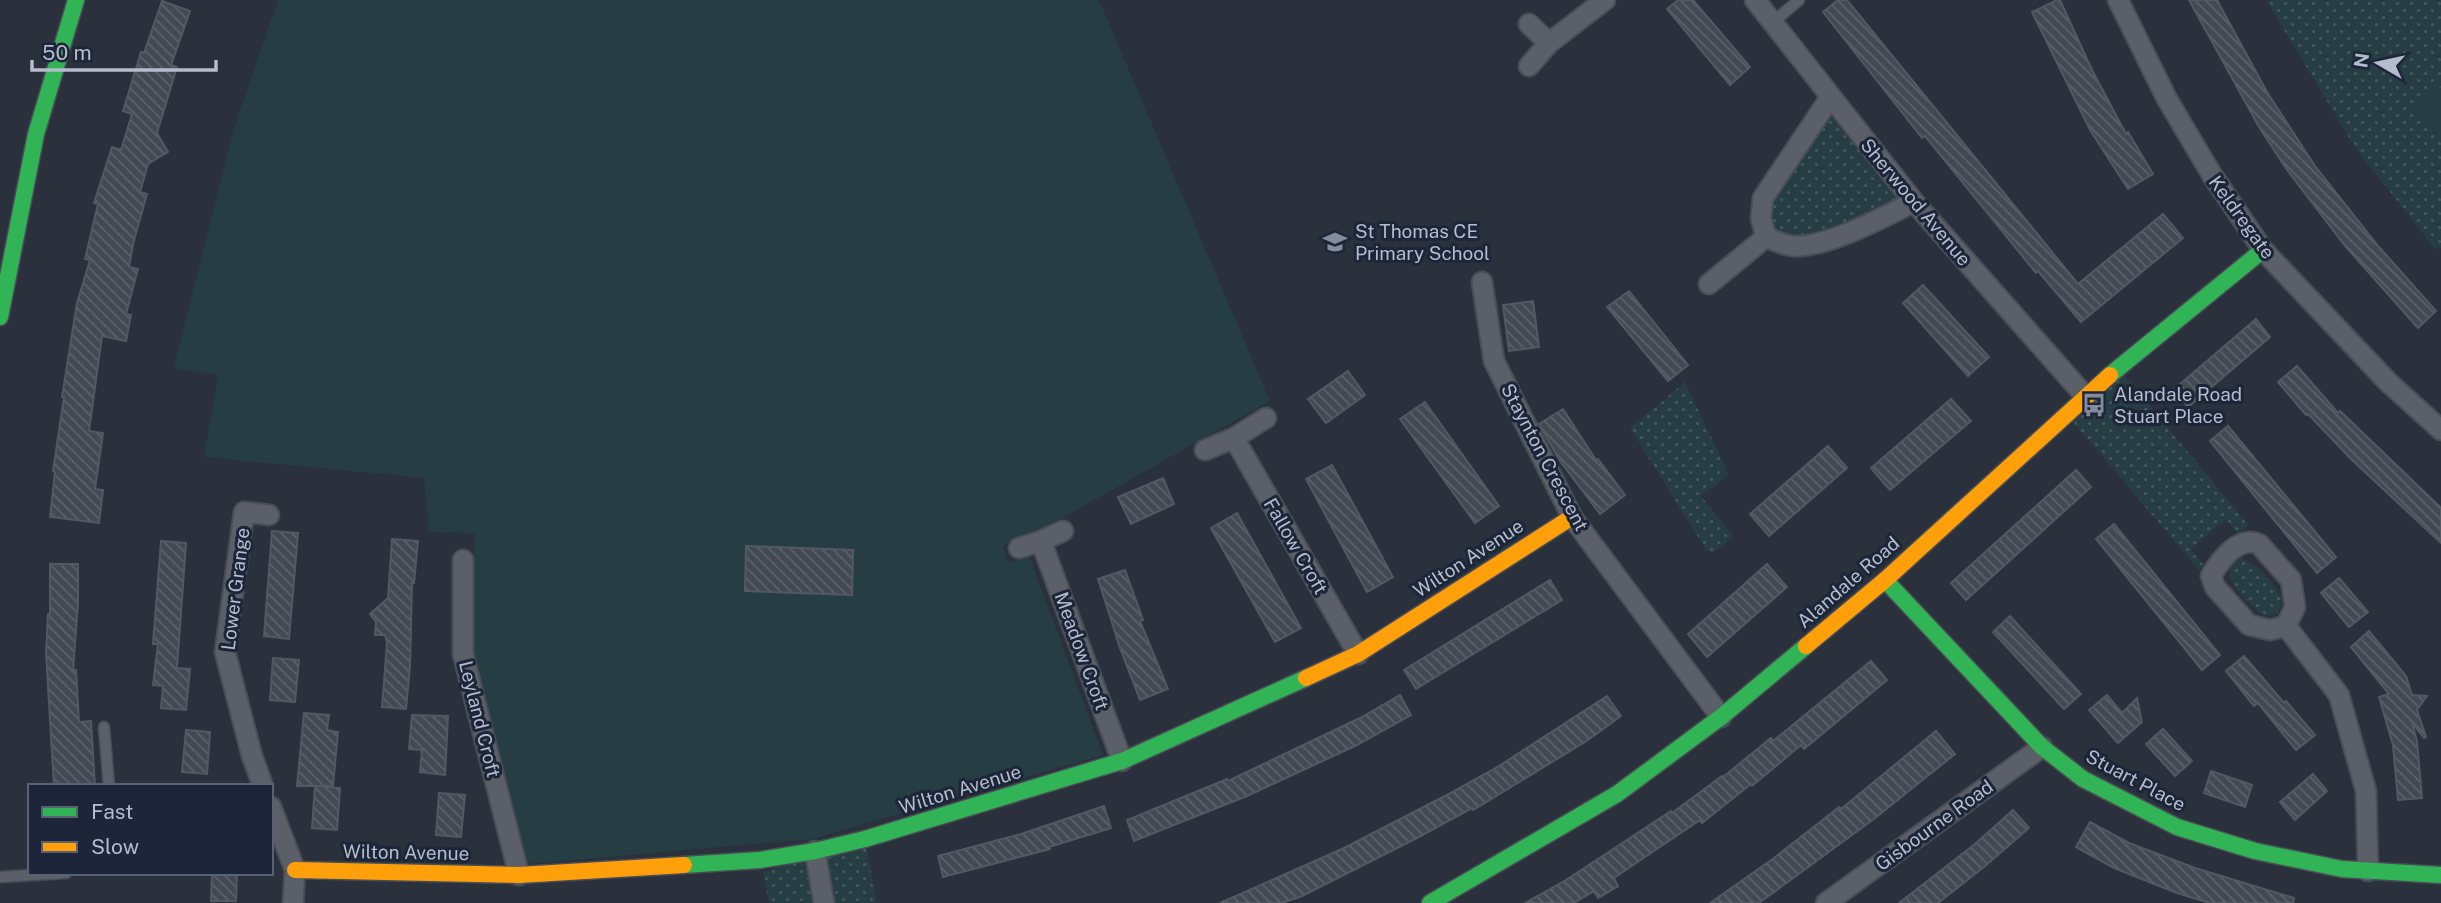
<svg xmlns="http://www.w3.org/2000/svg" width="2441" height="903" font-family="'Public Sans',sans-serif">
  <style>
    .grass { fill: url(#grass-dots) }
    .green { fill: #263d43 }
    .building { fill: url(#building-back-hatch); stroke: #525963; stroke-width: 2 }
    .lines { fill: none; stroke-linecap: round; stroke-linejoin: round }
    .lane-casing { stroke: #494d56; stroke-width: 13 }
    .street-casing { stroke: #494d56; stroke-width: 23 }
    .fast-casing { stroke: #494d56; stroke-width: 19 }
    .slow-casing { stroke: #494d56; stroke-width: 19 }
    .lane { stroke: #5b5f68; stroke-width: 10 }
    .street { stroke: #5b5f68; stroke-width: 19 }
    .fast { stroke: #30b455; stroke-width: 16 }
    .slow { stroke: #ff9f0a; stroke-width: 16 }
    .labels { text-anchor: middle; stroke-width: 6; stroke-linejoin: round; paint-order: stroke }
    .street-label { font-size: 19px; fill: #b4bccd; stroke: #1c2638 }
    .poi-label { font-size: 19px; fill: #b4bccd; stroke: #1c2638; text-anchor: start }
  </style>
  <defs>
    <pattern id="grass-dots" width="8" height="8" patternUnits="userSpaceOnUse" patternTransform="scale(1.75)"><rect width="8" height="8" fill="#263d43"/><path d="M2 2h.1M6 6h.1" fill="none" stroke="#43575d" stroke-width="1.8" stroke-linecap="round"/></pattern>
    <pattern id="building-back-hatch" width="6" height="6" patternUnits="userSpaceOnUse" patternTransform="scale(1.75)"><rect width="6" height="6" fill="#434952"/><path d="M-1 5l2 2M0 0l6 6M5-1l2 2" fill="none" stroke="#5c616a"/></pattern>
  </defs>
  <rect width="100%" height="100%" fill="#2a313c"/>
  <path class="grass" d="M 2266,0 L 2441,0 L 2441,248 L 2435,249 L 2356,149 Z
    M 1830,98 L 1914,202 L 1828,240 L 1766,237 L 1763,198 Z
    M 2118,368 L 2249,525 L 2238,534 L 2226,519 L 2191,549 L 2204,566 L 2199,570 L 2067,415 Z
    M 1685,382 L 1729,475 L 1701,496 L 1734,537 L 1712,553 L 1706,550 L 1630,428 Z
    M 2242,558 C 2260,566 2276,584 2283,602 L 2277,614 L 2267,617 C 2255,612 2226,583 2230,569 C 2232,563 2237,561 2242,558 Z
    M 865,839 L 877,903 L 769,903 L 763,872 Z"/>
  <path class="green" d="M 278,0 L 1099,0 L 1270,401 L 1046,527 L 1003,545 L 1008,563 L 1029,556 L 1103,755 L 812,839 L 526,864 L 472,648 L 475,533 L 429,532 L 424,478 L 204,457 L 218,375 L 174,368 L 235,125 Z
    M 2434,81 L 2441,88 L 2441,143 L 2435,137 L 2434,129 L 2412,110 Z"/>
  <path class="building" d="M 1678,0 L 1693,0 L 1750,67 L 1730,85 L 1667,9 Z
    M 1838,0 L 1847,0 L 2078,284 L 2163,214 L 2183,238 L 2081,322 L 2038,271 L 2036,273 L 1925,136 L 1922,138 L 1823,12 Z
    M 2057,0 L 2060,0 L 2092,70 L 2126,134 L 2128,132 L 2153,174 L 2128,189 L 2090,130 L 2032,12 Z
    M 2189,0 L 2217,0 L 2267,92 L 2315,166 L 2379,247 L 2436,311 L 2418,328 L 2346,247 L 2287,170 L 2259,127 Z
    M 162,1 L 190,11 L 171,65 L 177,67 L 157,133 L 168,152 L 148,164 L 140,192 L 147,194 L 133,244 L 129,267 L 138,269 L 126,314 L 131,315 L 126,341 L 102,336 L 89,431 L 103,433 L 95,489 L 103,490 L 99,523 L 50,517 L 55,472 L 53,471 L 64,397 L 62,397 L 77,303 L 90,260 L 85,259 L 98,204 L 94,203 L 112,147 L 121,150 L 132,114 L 123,111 L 141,52 L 144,53 Z
    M 1923,285 L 1989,357 L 1968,376 L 1903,303 Z
    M 1629,291 L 1688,365 L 1668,381 L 1607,307 Z
    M 1533,301 L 1539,347 L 1509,351 L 1503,305 Z
    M 2256,319 L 2270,337 L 2188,407 L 2173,390 Z
    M 2297,366 L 2338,413 L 2340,411 L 2441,508 L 2441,543 L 2352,460 L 2308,414 L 2306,415 L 2278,382 Z
    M 1348,371 L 1365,395 L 1326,423 L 1308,399 Z
    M 1951,399 L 1971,421 L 1890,490 L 1871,468 Z
    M 1425,402 L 1499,506 L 1475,523 L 1400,419 Z
    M 1563,409 L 1596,460 L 1598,459 L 1625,495 L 1600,514 L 1560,461 L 1539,424 Z
    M 2228,426 L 2336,557 L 2317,573 L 2210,441 Z
    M 1828,446 L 1847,468 L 1769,536 L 1750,514 Z
    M 1332,465 L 1393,577 L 1367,592 L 1306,479 Z
    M 2076,470 L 2091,487 L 1966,600 L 1951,583 Z
    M 1163,478 L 1174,504 L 1131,524 L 1118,497 Z
    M 1237,513 L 1301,628 L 1275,642 L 1211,528 Z
    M 2114,524 L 2220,655 L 2202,670 L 2096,539 Z
    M 272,531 L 298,533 L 289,639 L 264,636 Z
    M 392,539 L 418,541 L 414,583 L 412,583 L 410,667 L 406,709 L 382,707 L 387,643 L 385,635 L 375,635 L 376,622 L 370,614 L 388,598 Z
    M 161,541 L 186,543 L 177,668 L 190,669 L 186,710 L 161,708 L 163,686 L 153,685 L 158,644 L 153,644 Z
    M 746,546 L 853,550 L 852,595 L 745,591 Z
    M 50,564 L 78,564 L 78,603 L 73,670 L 76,670 L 79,722 L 91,721 L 95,786 L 54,786 L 46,653 L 48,614 L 50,614 Z
    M 1767,564 L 1787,587 L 1707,657 L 1688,634 Z
    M 1125,570 L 1143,620 L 1140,621 L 1168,689 L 1140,700 L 1120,648 L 1098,579 Z
    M 2339,578 L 2368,612 L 2349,627 L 2321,593 Z
    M 1550,580 L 1562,600 L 1416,689 L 1404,670 Z
    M 2010,616 L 2081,694 L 2064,709 L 1993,632 Z
    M 2369,631 L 2406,676 L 2412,695 L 2427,696 L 2417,710 L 2426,737 L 2424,738 L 2412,723 L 2417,741 L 2422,798 L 2398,800 L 2393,745 L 2379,697 L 2389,694 L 2351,647 Z
    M 2244,656 L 2284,703 L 2286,701 L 2315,735 L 2296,750 L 2258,703 L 2254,706 L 2226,671 Z
    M 273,658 L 299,660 L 295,702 L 270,700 Z
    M 1871,661 L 1887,680 L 1804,749 L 1801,745 L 1752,786 L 1751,784 L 1702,823 L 1700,820 L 1614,878 L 1618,886 L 1598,898 L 1594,891 L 1574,903 L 1525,903 L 1566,880 L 1671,811 L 1672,813 L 1722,776 L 1723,777 L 1771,738 L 1773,741 Z
    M 1400,695 L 1411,715 L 1355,746 L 1247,796 L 1134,841 L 1127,820 L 1227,779 L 1228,781 L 1360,718 Z
    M 2107,695 L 2122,713 L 2137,698 L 2142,722 L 2118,743 L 2089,710 Z
    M 1607,696 L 1621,716 L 1585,742 L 1473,810 L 1472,808 L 1417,838 L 1300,897 L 1281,903 L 1220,903 L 1342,849 L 1445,796 L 1499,766 Z
    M 304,713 L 329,715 L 327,730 L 338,732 L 333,786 L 316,786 L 340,788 L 337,830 L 312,828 L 315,786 L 297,786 Z
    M 412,715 L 448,716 L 445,775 L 420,772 L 422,750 L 409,749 Z
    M 2163,729 L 2192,761 L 2175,776 L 2146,744 Z
    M 186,730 L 210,732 L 207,774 L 182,772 Z
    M 1936,731 L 1955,754 L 1874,819 L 1759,903 L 1710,903 L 1774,858 L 1839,807 L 1841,809 Z
    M 2211,771 L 2252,785 L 2245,807 L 2204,793 Z
    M 2313,774 L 2327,791 L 2295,820 L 2280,802 Z
    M 439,793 L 465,795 L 461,837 L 436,835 Z
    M 1104,806 L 1111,828 L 1049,847 L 1050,849 L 943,877 L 938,856 L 1021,834 Z
    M 2013,810 L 2029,828 L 1984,867 L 1938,903 L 1899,903 L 1975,844 Z
    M 2090,822 L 2129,843 L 2195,868 L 2294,898 L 2293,903 L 2210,903 L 2177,893 L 2114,868 L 2076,847 Z
    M 212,873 L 237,873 L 236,901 L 211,901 Z"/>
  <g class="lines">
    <g class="lane-casing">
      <path id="lane" d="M 1772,23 L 1799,0
        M 104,727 L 109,786
        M 0,877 L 66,873"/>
    </g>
    <g class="street-casing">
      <path id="street" d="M 1755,0 L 1914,202 L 2086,397
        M 2118,0 L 2167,99 L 2212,175 L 2263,250 L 2388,382 L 2441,430
        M 1529,24 L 1549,43
        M 1529,66 L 1549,43 L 1605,0
        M 1830,98 L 1763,198 L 1761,218 L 1766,237 C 1774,240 1783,245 1792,246 C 1825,249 1883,217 1914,202
        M 1482,282 L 1494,361 L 1572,517 L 1721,717
        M 1709,284 L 1766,237
        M 1266,418 L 1234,438 L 1358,654
        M 1205,450 L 1234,438
        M 1063,531 L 1041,541 L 1122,761
        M 1019,548 L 1041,541
        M 463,560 L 463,654 L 519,875
        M 2286,626 L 2295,607 L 2291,580 L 2259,544 C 2239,535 2220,560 2211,576 L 2215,587 L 2249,625 L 2270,630 L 2286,626 L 2339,695 L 2366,791 L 2368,871
        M 263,786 L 252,756 L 225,652 L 244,512 L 269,515
        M 271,807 L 295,870 L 293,903
        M 815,851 L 824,903
        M 1826,903 L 2042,747"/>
    </g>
    <g class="fast-casing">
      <path id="fast" d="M 0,317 L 36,134 L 76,0
        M 2110,375 L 2263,250
        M 1885,580 L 2042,747 L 2083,779 L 2177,827 L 2255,851 L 2342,869 L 2441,875
        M 684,865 L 760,860 L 815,851 L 865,839 L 1122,761 L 1306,678
        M 1430,903 L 1617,794 L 1721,717 L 1806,646"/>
    </g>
    <g class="slow-casing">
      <path id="slow" d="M 1806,646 L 1885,580 L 2110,375
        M 1306,678 L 1358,654 L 1572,517
        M 295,870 L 519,875 L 684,865"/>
    </g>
    <use href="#lane" class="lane"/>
    <use href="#street" class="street"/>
    <use href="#fast" class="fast"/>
    <use href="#slow" class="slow"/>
  </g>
  <defs>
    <g id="school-bare" transform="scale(1.89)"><path d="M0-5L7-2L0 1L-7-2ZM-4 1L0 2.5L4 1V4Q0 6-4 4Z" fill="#848b9a" stroke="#1c2638" stroke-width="2.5" paint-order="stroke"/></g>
    <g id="bus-bare" transform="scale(1.89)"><path d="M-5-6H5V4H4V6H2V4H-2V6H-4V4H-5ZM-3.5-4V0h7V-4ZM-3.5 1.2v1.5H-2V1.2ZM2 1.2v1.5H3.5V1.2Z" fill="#848b9a" stroke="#1c2638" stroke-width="2.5" paint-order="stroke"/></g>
  </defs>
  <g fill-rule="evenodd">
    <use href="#school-bare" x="1335" y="242"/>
    <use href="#bus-bare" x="2094" y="405"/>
  </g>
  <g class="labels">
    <g class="street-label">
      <text transform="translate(1916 202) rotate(50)" y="7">Sherwood Avenue</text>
      <text transform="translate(2242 217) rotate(54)" y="7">Keldregate</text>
      <text transform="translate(1545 457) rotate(62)" y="7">Staynton Crescent</text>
      <text transform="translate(1296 546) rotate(60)" y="7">Fallow Croft</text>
      <text transform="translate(1468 558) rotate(-33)" y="7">Wilton Avenue</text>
      <text transform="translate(1848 582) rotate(-41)" y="7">Alandale Road</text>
      <text transform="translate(235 589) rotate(-83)" y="7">Lower Grange</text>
      <text transform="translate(1082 651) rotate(70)" y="7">Meadow Croft</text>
      <text transform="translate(480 719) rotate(76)" y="7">Leyland Croft</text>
      <text transform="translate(2136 780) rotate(28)" y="7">Stuart Place</text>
      <text transform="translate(960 789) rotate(-17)" y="7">Wilton Avenue</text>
      <text transform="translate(1934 825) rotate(-36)" y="7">Gisbourne Road</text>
      <text transform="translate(406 852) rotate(1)" y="7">Wilton Avenue</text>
    </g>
    <g class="poi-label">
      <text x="1355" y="238">St Thomas CE<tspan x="1355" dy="22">Primary School</tspan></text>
      <text x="2114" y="401">Alandale Road<tspan x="2114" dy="22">Stuart Place</tspan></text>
    </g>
  </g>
  <rect x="28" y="784" width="245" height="91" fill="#1c2638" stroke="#596274" stroke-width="2"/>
  <rect x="42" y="807" width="35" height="10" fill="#30b455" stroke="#596274" stroke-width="2"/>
  <text x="91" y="819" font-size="21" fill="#b4bccd">Fast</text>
  <rect x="42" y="842" width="35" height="10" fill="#ff9f0a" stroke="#596274" stroke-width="2"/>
  <text x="91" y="854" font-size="21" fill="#b4bccd">Slow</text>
  <g transform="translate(2378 63) rotate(279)" stroke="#1c2638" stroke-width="5" paint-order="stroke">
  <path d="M0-5L12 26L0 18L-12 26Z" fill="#b4bccd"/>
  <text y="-10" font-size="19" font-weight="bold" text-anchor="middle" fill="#b4bccd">N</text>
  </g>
  <path d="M32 60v10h184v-10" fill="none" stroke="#b4bccd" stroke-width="3.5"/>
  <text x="42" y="60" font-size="21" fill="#b4bccd" stroke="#1c2638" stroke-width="5" paint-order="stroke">50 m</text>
</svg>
